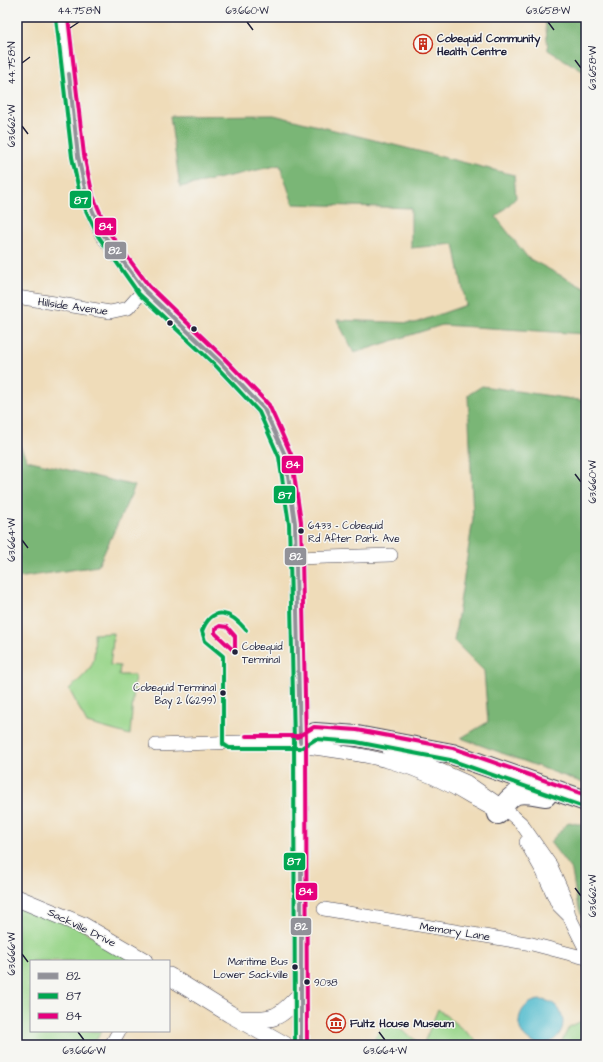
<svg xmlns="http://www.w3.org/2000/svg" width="603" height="1062" font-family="'Architects Daughter',sans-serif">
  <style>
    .green { fill: #99d58a; stroke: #5e7c62 }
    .forest { fill: #7ab676; stroke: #4e6c58 }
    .water { fill: #52bcce; stroke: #3a6f84 }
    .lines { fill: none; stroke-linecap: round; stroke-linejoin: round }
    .minor-casing { stroke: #413e4e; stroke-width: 14 }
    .major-casing { stroke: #413e4e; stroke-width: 18 }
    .highway-casing { stroke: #413e4e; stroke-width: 22 }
    .minor { stroke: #fff; stroke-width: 13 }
    .major { stroke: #fff; stroke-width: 17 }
    .highway { stroke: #fff; stroke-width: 20 }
    .bus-1-casing { stroke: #f6f6f2; stroke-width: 7 }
    .bus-2-casing { stroke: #f6f6f2; stroke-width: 7 }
    .bus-3-casing { stroke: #f6f6f2; stroke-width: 7 }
    .bus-1 { stroke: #919198; stroke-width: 4 }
    .bus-2 { stroke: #00a651; stroke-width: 4 }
    .bus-3 { stroke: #e5007d; stroke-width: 4 }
    .ticks { fill: none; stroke: #22223b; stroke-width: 1.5 }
    .bus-dot { fill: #22223b; stroke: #f6f6f2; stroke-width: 1.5 }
    .labels { text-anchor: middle; stroke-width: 3; stroke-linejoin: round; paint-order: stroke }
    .bus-label { font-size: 10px; fill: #22223b; stroke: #f6f6f2; text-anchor: start }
    .poi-label { font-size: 11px; font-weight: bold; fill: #22223b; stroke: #f6f6f2; text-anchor: start }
    .street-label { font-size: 11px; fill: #22223b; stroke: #f6f6f2 }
    .line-badge { stroke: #f6f6f2; stroke-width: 1.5 }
    .badge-label { font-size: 11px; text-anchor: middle; font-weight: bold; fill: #fff }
    .neatline { fill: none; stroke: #22223b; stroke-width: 1.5 }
    .ticks-label { font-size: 10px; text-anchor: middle; fill: #22223b }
  </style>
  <rect width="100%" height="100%" fill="#f6f6f2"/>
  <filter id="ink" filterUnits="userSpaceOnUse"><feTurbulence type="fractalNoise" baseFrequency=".025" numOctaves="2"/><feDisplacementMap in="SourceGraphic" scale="8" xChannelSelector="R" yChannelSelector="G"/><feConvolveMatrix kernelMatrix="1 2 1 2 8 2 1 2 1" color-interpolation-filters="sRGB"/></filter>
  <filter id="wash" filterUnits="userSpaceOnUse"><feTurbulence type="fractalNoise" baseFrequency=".012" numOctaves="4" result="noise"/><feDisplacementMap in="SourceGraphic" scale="16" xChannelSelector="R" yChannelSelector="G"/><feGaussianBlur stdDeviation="0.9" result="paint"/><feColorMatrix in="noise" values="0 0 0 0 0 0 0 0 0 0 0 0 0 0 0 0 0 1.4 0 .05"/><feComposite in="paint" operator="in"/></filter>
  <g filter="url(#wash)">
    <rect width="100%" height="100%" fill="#efdcb9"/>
    <path class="green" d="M 114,633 L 110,665 L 120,666 L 119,675 L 135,675 L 130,735 L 87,723 L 69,689 C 93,668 96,666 94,634 Z
      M 17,898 L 145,961 L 31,961 L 31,1031 L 101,1031 L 93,1045 L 17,1045 Z
      M 438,1009 L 478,1042 L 503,1045 L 371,1045 L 386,1020 L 423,1045 Z
      M 586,1019 L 586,1045 L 560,1045 L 569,1027 Z"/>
    <path class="forest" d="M 545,17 L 586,17 L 586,73 L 548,50 Z
      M 274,115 L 514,175 L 516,198 L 496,217 L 528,258 L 586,289 L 586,334 L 442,325 L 354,353 L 337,320 L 415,323 L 466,305 L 454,244 L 411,248 L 411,208 L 293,204 L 280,165 L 180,187 L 170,116 Z
      M 482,386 L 586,401 L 586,784 L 461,738 L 488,722 L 484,671 L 454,641 L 473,519 L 468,395 Z
      M 17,440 L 27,460 L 135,486 L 98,566 L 17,578 Z
      M 569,822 L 586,826 L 586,928 L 577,902 L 572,871 L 550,842 Z"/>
    <path class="water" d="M519 1022a22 22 0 1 1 44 0a22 22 0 1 1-44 0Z"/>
  </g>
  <g filter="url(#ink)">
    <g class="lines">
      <g class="minor-casing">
        <path id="minor" d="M 17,297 L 110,312 L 128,308 L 144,290
          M 296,558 L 391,555
          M 300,742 L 306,747 C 371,755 415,763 471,798 C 481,803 491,808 500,815
          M 156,745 L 240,742 L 306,742
          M 389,750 L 424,763 L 467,782 L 503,807 L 521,823 L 551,866 L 566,900 L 569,916 L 586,950
          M 526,842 L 543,872 L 558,905 L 569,916
          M 324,909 L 532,944 L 586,958
          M 111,1045 L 119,1031"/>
      </g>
      <g class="major-casing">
        <path id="major" d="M 62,17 L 78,156 L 87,198 L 103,234 L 144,290 L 219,361 L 264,409 L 285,455 L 295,523 L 296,558 L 300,742 L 301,1045
          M 17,898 L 82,925 L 144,961
          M 169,976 L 230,1014 L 285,1045
          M 240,1019 C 275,1020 277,1020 301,994"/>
      </g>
      <g class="highway-casing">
        <path id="highway" d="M 300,742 L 315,733 L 357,736 L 452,754 L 586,801
          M 498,814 C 514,788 519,792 546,796"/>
      </g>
      <use href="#minor" class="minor"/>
      <use href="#major" class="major"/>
      <use href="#highway" class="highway"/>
      <g class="bus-1-casing">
        <path id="bus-1" d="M 69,74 L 78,156 L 87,198 L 103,234 L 144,290 L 219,361 L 264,409 L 285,455 L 295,523 L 300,742
          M 301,868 L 301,1045"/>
      </g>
      <g class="bus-2-casing">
        <path id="bus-2" d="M 56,18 L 72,157 L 81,200 L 98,236 L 139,294 L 215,365 L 259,412 L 279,457 L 289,524 L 290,558 L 294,742 L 295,1045
          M 246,630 C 231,612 213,604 202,631 L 205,641 L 223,656 L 223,744 L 229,748 L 300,748
          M 303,747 L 316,739 L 356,742 L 450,760 L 584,807"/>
      </g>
      <g class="bus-3-casing">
        <path id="bus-3" d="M 68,17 L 84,155 L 93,196 L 108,231 L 149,286 L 223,357 L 269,405 L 291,454 L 301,522 L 302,558 L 306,742 L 307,1045
          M 220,626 L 227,627 L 235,636 L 235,652 L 215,633 L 215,629 Z
          M 246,736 L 300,736
          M 297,737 L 314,727 L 357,730 L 453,748 L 586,795"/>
      </g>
      <use href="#bus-1" class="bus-1"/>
      <use href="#bus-2" class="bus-2"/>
      <use href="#bus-3" class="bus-3"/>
    </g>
  </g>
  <path class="ticks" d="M 247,22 L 253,30M 548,22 L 554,30M 70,28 L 79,22M 575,60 L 581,68M 22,63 L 30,57M 22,126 L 28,134M 575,474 L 581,482M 22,540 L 28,548M 575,888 L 581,896M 22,954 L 28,962M 78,1032 L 84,1040M 379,1032 L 385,1040"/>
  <defs>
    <g id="building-ring" transform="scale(1)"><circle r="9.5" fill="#f6f6f2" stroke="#c8321e" stroke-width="1.5"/><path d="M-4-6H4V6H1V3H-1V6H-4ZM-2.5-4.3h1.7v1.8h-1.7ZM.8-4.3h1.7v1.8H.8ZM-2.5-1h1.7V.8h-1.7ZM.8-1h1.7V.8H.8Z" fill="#c8321e"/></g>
    <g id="museum-ring" transform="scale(1)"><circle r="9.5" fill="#f6f6f2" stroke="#c8321e" stroke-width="1.5"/><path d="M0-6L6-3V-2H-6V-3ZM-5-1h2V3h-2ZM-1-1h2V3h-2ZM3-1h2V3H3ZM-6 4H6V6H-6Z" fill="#c8321e"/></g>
  </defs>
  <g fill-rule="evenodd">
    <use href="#building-ring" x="423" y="44"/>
    <use href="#museum-ring" x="336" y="1023"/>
  </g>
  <g class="bus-dot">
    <circle cx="170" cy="323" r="3.5"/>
    <circle cx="194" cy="329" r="3.5"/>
    <circle cx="301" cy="531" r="3.5"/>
    <circle cx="235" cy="652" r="3.5"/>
    <circle cx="223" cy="693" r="3.5"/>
    <circle cx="295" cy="967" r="3.5"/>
    <circle cx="307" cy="982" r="3.5"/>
  </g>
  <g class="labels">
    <g class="bus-label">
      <text x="308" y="529">6433 - Cobequid<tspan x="308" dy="13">Rd After Park Ave</tspan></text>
      <text x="242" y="650">Cobequid<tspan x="242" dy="13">Terminal</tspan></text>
      <text x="216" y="691" text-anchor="end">Cobequid Terminal<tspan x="216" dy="13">Bay 2 (6299)</tspan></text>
      <text x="288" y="965" text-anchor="end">Maritime Bus<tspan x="288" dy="13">Lower Sackville</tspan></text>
      <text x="314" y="986">9038</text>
    </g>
    <g class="poi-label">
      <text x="437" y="42">Cobequid Community<tspan x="437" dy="13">Health Centre</tspan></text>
      <text x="350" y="1027">Fultz House Museum</text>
    </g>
    <g class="street-label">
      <text transform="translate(73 306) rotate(8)" y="4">Hillside Avenue</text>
      <text transform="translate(82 927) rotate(26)" y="4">Sackville Drive</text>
      <text transform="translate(455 931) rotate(9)" y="4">Memory Lane</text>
    </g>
  </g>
  <g class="line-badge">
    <rect x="69" y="190" width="23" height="19" rx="4" fill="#00a651"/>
    <rect x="94" y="217" width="23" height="19" rx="4" fill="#e5007d"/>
    <rect x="104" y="241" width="23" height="19" rx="4" fill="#919198"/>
    <rect x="281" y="455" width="23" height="19" rx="4" fill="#e5007d"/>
    <rect x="273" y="485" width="23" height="19" rx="4" fill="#00a651"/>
    <rect x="284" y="547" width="23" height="19" rx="4" fill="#919198"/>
    <rect x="283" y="852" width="23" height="19" rx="4" fill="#00a651"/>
    <rect x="295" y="882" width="23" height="19" rx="4" fill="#e5007d"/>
    <rect x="290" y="917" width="22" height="19" rx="4" fill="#919198"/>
  </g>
  <g class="badge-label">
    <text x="81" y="204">87</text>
    <text x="106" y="230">84</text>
    <text x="115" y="254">82</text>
    <text x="293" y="468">84</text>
    <text x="285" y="499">87</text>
    <text x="296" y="560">82</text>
    <text x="294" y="865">87</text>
    <text x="306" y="895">84</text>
    <text x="301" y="930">82</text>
  </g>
  <rect width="603" height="1062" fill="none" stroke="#f6f6f2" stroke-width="44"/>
  <rect x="30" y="960" width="140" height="72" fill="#f6f6f2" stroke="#a1a1a9"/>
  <rect x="38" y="973" width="20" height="6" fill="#919198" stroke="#a1a1a9"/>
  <text x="66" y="980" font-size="12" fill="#22223b">82</text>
  <rect x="38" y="993" width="20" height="6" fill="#00a651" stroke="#a1a1a9"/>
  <text x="66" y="1000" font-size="12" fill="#22223b">87</text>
  <rect x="38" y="1013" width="20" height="6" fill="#e5007d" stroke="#a1a1a9"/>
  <text x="66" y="1020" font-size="12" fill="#22223b">84</text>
  <rect x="22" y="22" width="559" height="1018" class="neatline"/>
  <g class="ticks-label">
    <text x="79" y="14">44.758°N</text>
    <text x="247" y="14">63.660°W</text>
    <text x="548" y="14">63.658°W</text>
    <text transform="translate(11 63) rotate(-90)" y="4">44.758°N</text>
    <text transform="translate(592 68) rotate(-90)" y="4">63.658°W</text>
    <text transform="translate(11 126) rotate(-90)" y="4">63.662°W</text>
    <text transform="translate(592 482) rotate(-90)" y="4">63.660°W</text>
    <text transform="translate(11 540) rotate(-90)" y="4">63.664°W</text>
    <text transform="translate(592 896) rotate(-90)" y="4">63.662°W</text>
    <text transform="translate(11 954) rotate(-90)" y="4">63.666°W</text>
    <text x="84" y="1054">63.666°W</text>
    <text x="385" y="1054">63.664°W</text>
  </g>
</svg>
